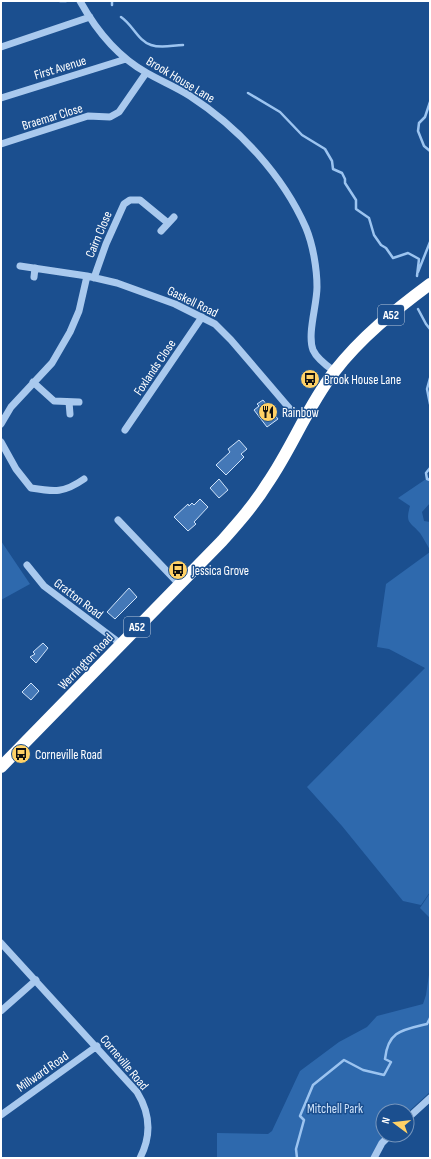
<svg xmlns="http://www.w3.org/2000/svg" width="431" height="1159" font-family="'Sofia Sans Condensed',sans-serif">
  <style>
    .green { fill: #2e69ad }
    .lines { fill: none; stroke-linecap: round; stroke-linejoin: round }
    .stream { stroke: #9cc4f0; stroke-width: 2.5 }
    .building { fill: #4478b7; stroke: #cfe3fa }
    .minor { stroke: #a9c9ee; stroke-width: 7 }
    .highway { stroke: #fff; stroke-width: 12 }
    .labels { text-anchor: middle; stroke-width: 3; stroke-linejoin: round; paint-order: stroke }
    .shield { fill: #1b4f8f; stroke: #bbcadd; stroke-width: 1 }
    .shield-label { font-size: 12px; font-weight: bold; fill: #fff }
    .street-label { font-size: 13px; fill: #fff; stroke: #1b4f8f }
    .poi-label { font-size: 13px; fill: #fff; stroke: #1b4f8f; text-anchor: start }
    .park-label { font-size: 13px; fill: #cfe3fa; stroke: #1b4f8f }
  </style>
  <rect width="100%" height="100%" fill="#1b4f8f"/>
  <path class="green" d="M 429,477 L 430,503 L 422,512 L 424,521 L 430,522 L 430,550 C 427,545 424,539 420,533 C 410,521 405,524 410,506 L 398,498 Z
    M 1,541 L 30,584 L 1,600 Z
    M 430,552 L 430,892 L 421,905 L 403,901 L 342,826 L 307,787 L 425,668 L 389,649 L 377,647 L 386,584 Z
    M 430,893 L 430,918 L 420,908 Z
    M 430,968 L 430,1092 L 407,1113 L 407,1111 L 383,1111 L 383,1135 L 385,1135 L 370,1158 L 217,1158 L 217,1133 L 268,1134 L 272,1131 L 300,1071 L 339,1042 L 367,1027 L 377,1016 L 423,1004 L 426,995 Z"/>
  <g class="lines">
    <path class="stream" d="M 60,1 L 66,1
      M 112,5 L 112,1
      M 121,17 C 133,25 138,41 151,45 C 162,49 173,45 183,45
      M 248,93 L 280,112 L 302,135 L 325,149 L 332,161 L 333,169 L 342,173 L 345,179 L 345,183 L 356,200 L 356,209 L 369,218 L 374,235 L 381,245 L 386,248 L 393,258 L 408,253 L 419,259 L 417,276
      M 430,102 L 425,117 L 419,123 L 418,131 L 424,146 L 430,151
      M 418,272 L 430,242
      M 418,309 L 426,324 L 430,329
      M 430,378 L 427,389 L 430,404
      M 430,468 L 426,473 L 427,479 L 430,480
      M 297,1158 L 296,1149 L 304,1120 L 300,1116 L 313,1085 L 344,1060 L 363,1070 L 384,1075 L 391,1062 L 385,1059 C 388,1031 402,1030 427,1024 L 430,1018"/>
  </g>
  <path class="building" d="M 263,400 L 278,419 L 267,427 L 254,410 L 259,406 L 257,404 Z
    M 239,440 L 247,449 L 241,454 L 244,457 L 226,475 L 216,465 L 230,452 L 228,449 Z
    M 219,479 L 228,490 L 219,498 L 210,488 Z
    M 200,499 L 208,507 L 194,522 L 196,524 L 188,531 L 174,517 L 188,504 L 189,506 L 192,503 L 194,505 Z
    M 129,588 L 137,597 L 115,619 L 107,612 Z
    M 43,643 L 48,648 L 36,663 L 30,657 L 35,654 L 33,652 Z
    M 31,683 L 39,691 L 31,700 L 22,692 Z"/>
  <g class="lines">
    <path class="minor" d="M 80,1 C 96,30 118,57 147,73 C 161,81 176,87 190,96 C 238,127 283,175 306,228 C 313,245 317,269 317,287 C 317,305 307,334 313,350 C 317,359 327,366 334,371
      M 1,47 L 90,17
      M 1,98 L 126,59
      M 1,144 L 88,116 L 110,117 L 119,112 L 146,73
      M 161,231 L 174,217
      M 20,266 L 87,276 L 117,283 L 175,304 L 215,324 L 231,340 L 290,409 L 304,418
      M 34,277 L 35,268
      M 94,278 L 106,244 L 124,204 L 130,200 L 140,200 L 168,223
      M 33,382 L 54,401 L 79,402
      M 69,402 L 70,414
      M 1,424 L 11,407 L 52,363 L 70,332 L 79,311 L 87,276
      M 125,430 L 202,317
      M 1,442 L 16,469 L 31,488 C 55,492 64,493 84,479
      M 118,520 L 179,584
      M 27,565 L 44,586 L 121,644
      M 1,943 L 137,1092 C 150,1113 152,1135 140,1158
      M 1,1011 L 36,980
      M 1,1115 L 97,1046
      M 407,1119 L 430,1098
      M 374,1158 L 382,1143 L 390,1135"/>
    <path class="highway" d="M 1,767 L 222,541 C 238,523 254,505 267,484 C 292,448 307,407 334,372 C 361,337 395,310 430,284"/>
  </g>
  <defs>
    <g id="bus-disc" transform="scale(1)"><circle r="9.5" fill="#ffd166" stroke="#1b4f8f"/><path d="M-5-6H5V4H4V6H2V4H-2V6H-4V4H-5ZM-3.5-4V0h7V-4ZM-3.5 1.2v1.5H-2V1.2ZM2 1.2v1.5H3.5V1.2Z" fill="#111"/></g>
    <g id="restaurant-disc" transform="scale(1)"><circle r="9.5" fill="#ffd166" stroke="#1b4f8f"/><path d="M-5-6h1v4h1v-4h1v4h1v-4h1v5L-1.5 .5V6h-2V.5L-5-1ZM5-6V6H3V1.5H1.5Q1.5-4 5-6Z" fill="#111"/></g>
  </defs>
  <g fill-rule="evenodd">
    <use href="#bus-disc" x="310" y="379"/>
    <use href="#restaurant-disc" x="268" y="412"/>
    <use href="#bus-disc" x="178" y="570"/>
    <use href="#bus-disc" x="21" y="754"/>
  </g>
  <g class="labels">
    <g class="shield">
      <rect x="378" y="305" width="26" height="20" rx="3"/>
      <rect x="124" y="617" width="26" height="20" rx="3"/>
    </g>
    <g class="shield-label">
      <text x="391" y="319">A52</text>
      <text x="137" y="631">A52</text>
    </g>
    <g class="street-label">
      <text transform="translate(60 67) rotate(-17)" y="5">First Avenue</text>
      <text transform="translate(181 79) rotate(31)" y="5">Brook House Lane</text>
      <text transform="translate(52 116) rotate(-17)" y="5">Braemar Close</text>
      <text transform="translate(98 234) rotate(-67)" y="5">Cairn Close</text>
      <text transform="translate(193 301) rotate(26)" y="5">Gaskell Road</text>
      <text transform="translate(154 367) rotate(-56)" y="5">Foxlands Close</text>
      <text transform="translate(79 598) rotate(37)" y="5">Gratton Road</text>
      <text transform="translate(85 661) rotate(-46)" y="5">Werrington Road</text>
      <text transform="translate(125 1062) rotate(50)" y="5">Corneville Road</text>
      <text transform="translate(42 1071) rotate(-35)" y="5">Millward Road</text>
    </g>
    <g class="poi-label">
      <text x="324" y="384">Brook House Lane</text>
      <text x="282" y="417">Rainbow</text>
      <text x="192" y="575">Jessica Grove</text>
      <text x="35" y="759">Corneville Road</text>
    </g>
    <g class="park-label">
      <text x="335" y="1113">Mitchell Park</text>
    </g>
  </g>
  <rect width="431" height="1159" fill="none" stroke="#ffffff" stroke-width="4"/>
  <g transform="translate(395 1123) rotate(285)"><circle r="19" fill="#1b4f8f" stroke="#7695bc"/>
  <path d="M0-3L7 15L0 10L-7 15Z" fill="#ffd166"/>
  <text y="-6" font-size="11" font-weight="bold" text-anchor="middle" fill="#ffffff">N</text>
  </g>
</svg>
